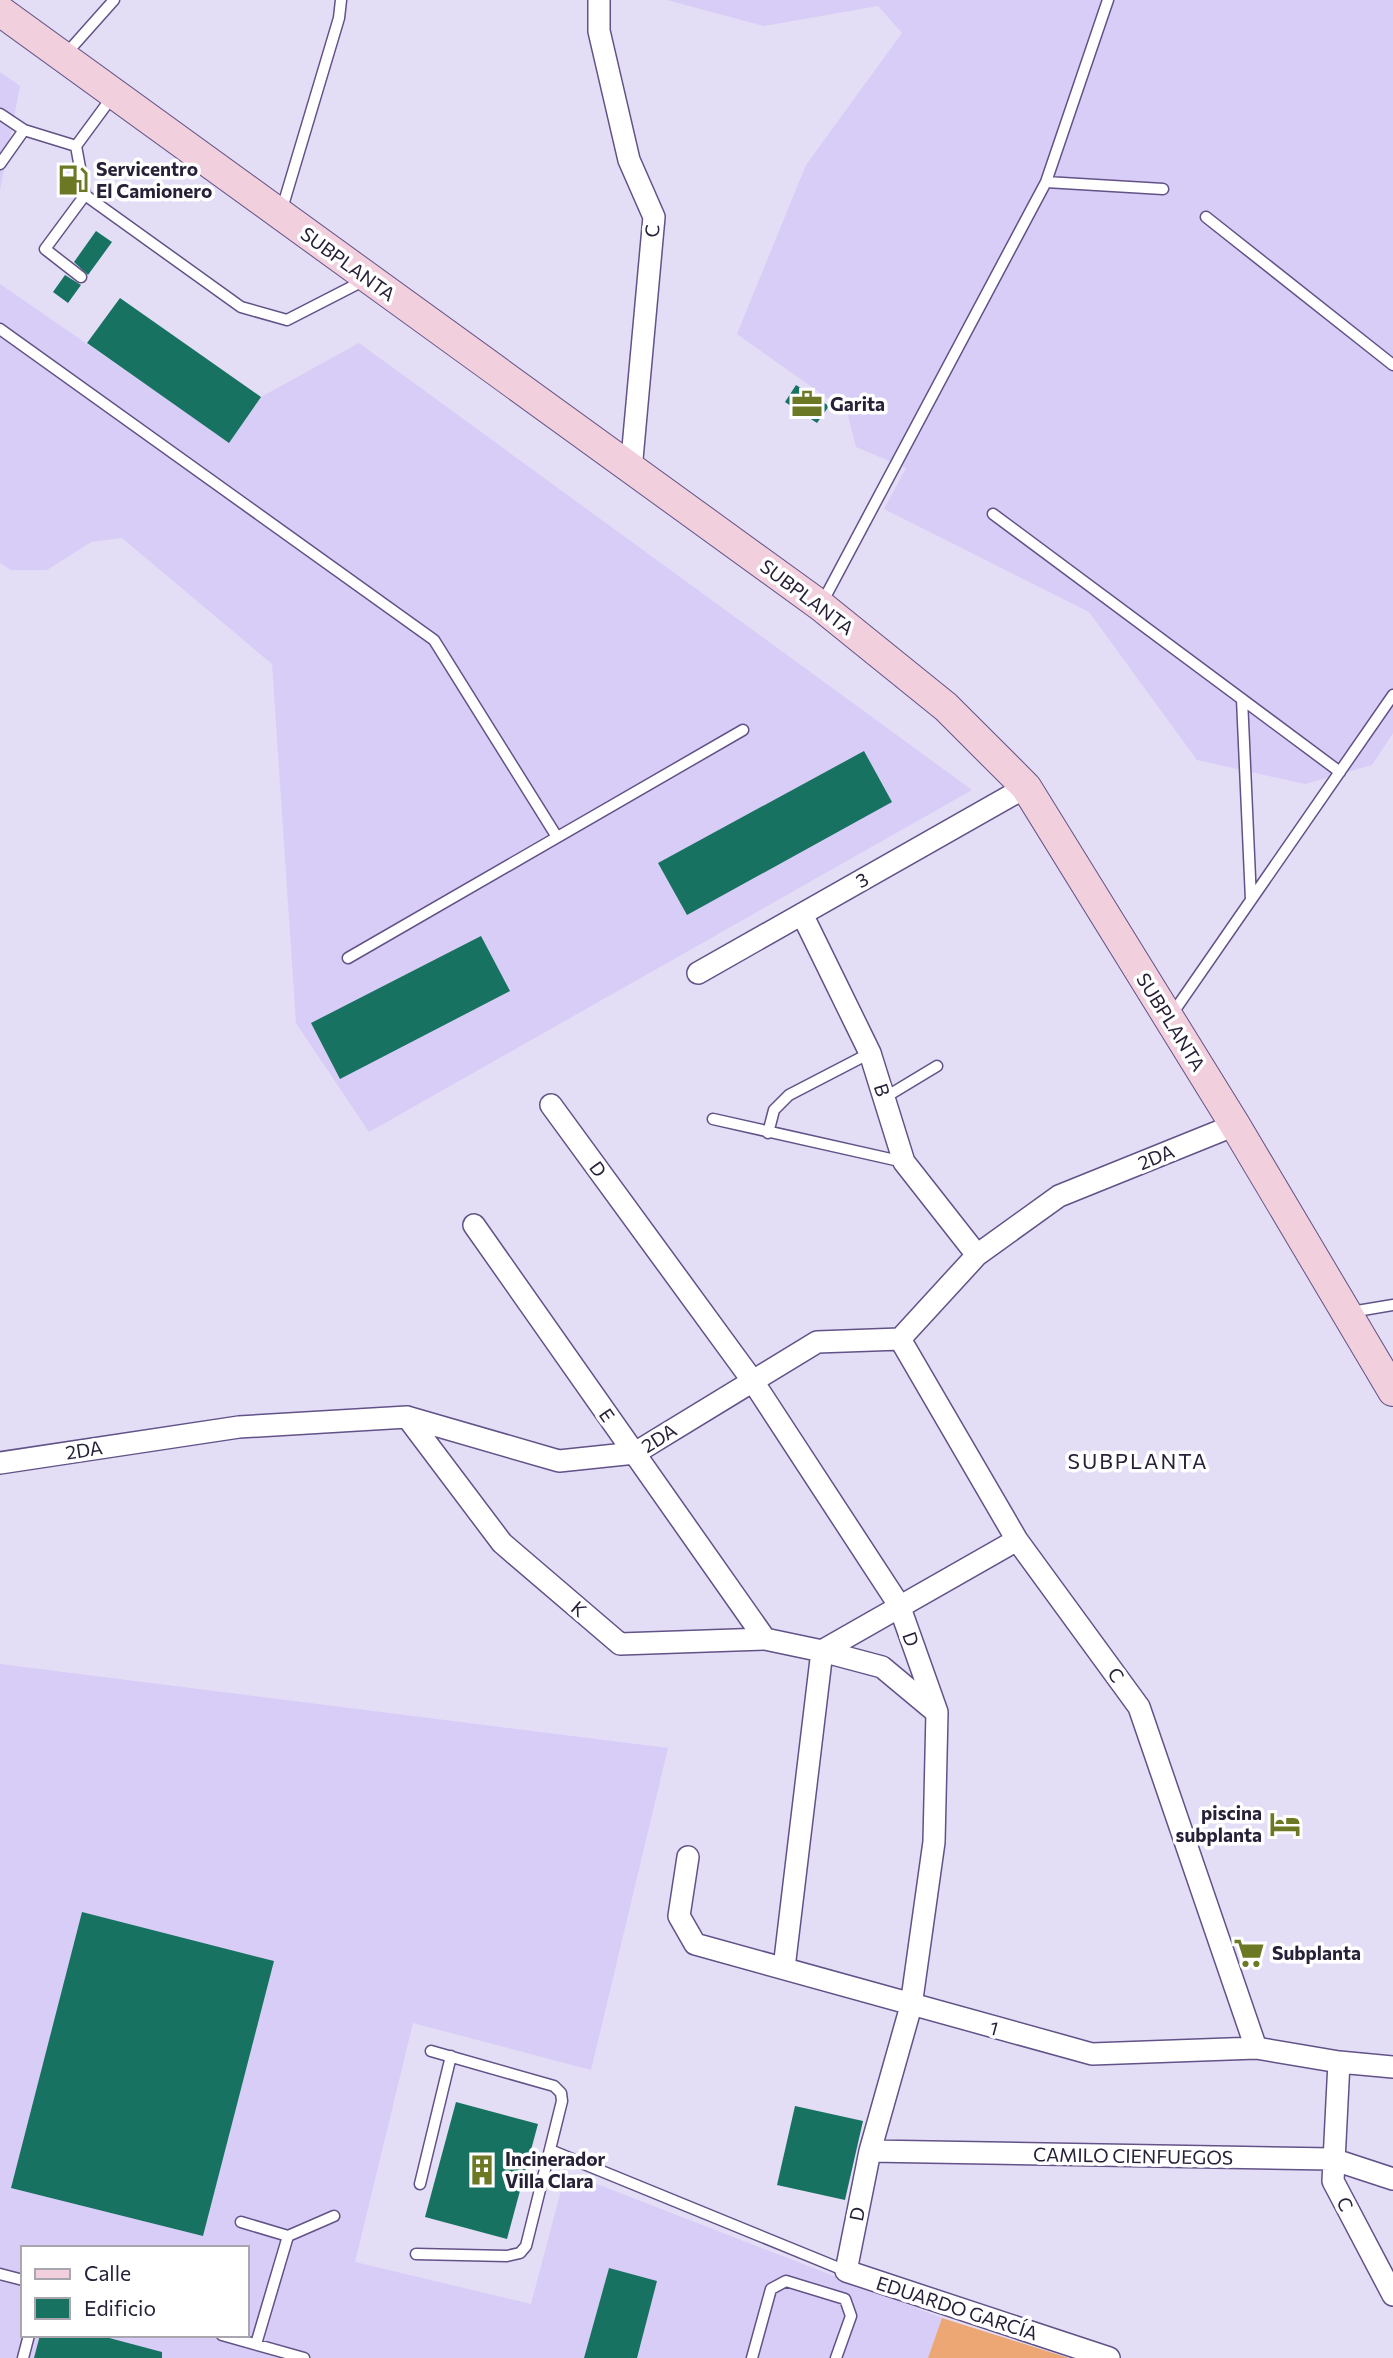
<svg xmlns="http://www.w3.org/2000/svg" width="1393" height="2358" font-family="Commissioner,sans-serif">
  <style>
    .built { fill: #d8cdf6; fill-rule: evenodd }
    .green { fill: #eca774 }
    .building { fill: #187262 }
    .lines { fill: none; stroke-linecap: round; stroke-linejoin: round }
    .lane-casing { stroke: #625287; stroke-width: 13 }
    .street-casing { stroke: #625287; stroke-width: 24 }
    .secondary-casing { stroke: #625287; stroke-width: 32 }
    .lane { stroke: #fff; stroke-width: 10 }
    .street { stroke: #fff; stroke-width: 21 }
    .secondary { stroke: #f1cfdc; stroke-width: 30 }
    .labels { text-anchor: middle; stroke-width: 7; stroke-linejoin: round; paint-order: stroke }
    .poi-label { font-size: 19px; font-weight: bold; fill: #272037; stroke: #fff; text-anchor: start }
    .street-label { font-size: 19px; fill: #272037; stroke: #fff }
    .neighbourhood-label { font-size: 21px; letter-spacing: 2px; fill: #272037; stroke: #fff }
  </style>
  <rect width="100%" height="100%" fill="#e3ddf6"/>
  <path class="built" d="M 667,0 L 1393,0 L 1393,733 L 1372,765 L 1305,784 L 1197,760 L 1089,612 L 884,509 L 906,468 L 856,447 L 847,412 L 737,334 L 806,165 L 902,33 L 878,6 L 764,26 Z
    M 0,72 L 20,86 L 0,190 Z
    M 0,284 L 229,442 L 261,397 L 359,343 L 972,790 L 369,1132 L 296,1023 L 272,664 L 122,538 L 91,542 L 47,570 L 11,570 L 0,563 Z
    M 0,1664 L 668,1748 L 591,2070 L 413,2023 L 355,2262 L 531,2304 L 566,2172 L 942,2318 L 928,2358 L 0,2358 ZM 23,2248 L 247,2248 L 247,2335 L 23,2335 Z"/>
  <path class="green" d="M 942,2318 L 1069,2358 L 928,2358 Z"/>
  <path class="building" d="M 96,231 L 112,242 L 88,275 L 74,262 Z
    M 65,275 L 81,285 L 68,303 L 53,292 Z
    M 120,298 L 261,397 L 229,443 L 87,343 Z
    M 796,385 L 829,406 L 817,423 L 785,402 Z
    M 864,751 L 892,802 L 687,915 L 658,863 Z
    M 481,936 L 510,991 L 340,1079 L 311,1023 Z
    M 82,1912 L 274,1961 L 203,2236 L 11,2188 Z
    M 456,2102 L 538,2124 L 507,2239 L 425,2217 Z
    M 795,2106 L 863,2121 L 845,2200 L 777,2185 Z
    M 609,2268 L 657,2281 L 637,2358 L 584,2358 Z
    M 40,2335 L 98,2335 L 162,2352 L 162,2358 L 34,2358 Z"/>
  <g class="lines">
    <g class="lane-casing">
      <path id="lane" d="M 65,55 L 114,0
        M 112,97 L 76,146 L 85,195 L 241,307 L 287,320 L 365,280
        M 0,114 L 24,130 L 76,146
        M 0,164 L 24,130
        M 1046,182 L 1163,189
        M 281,212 L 339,18 L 341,0
        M 1206,217 L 1393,365
        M 81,277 L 45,249 L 85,195
        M 0,329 L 434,640 L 557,837
        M 993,514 L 1340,772
        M 822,603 L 1046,182 L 1108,0
        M 1242,699 L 1251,900
        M 348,958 L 743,730
        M 1170,1017 L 1393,695
        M 884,1098 L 937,1066
        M 713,1119 L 904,1162
        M 768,1133 L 774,1110 L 789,1095 L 870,1053
        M 1351,1312 L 1393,1305
        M 550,2150 L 846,2271
        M 420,2184 L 451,2056
        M 241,2222 L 288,2236 L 334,2216
        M 416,2254 L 507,2256 L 520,2253 L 526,2246 L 562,2101 L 561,2093 L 554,2086 L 431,2051
        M 0,2274 L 23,2280
        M 222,2335 L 304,2358
        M 256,2344 L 288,2236
        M 23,2358 L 29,2335
        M 752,2358 L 771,2289 L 786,2281 L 845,2299 L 851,2316 L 836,2358"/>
    </g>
    <g class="street-casing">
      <path id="street" d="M 599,0 L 599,31 L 629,160 L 654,217 L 631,470
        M 802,914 L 870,1053 L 904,1162 L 977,1255
        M 698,973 L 1026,787
        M 551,1105 L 752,1380 L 899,1605 L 937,1712 L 934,1842 L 911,2006 L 870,2151 L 846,2271 L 1109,2358
        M 474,1225 L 765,1639
        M 900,1339 L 1017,1540 L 1139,1707 L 1256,2048
        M 407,1417 L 502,1543 L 620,1644 L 765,1639 L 822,1651 L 882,1667 L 936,1712
        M 0,1463 L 239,1427 L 407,1417 L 559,1461 L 635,1453 L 817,1342 L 900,1339 L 977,1255 L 1059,1196 L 1235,1125
        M 688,1857 L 679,1916 L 695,1944 L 1092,2054 L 1256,2048 L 1339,2062 L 1393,2067
        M 784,1968 L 822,1651 L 1017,1540
        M 1339,2062 L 1333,2181 L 1393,2295
        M 870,2151 L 1332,2159 L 1393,2179"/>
    </g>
    <g class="secondary-casing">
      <path id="secondary" d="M 0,11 L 821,606 L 946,707 L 1026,787 L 1235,1125 L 1393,1391"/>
    </g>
    <use href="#lane" class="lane"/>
    <use href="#street" class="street"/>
    <use href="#secondary" class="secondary"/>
  </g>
  <defs>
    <g id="fuel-bare" transform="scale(2.415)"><path d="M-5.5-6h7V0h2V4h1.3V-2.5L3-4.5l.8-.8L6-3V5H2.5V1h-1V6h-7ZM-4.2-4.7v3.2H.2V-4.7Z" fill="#6c7824" stroke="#fff" stroke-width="2.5" paint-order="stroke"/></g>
    <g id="office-bare" transform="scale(2.415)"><path d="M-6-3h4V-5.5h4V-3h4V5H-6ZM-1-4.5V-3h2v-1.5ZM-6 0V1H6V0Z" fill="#6c7824" stroke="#fff" stroke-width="2.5" paint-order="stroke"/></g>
    <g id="hotel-bare" transform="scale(2.415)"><path d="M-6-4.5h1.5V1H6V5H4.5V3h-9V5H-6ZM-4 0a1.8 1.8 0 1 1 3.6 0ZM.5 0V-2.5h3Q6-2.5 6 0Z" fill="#6c7824" stroke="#fff" stroke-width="2.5" paint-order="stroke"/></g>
    <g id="supermarket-bare" transform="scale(2.415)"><path d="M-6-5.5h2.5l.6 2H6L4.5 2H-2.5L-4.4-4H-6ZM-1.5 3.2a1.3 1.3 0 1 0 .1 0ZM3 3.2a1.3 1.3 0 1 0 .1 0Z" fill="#6c7824" stroke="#fff" stroke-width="2.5" paint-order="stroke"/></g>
    <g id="building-bare" transform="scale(2.415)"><path d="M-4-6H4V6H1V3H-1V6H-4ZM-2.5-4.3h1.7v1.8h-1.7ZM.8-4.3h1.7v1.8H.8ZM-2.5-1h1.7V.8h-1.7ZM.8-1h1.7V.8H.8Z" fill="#6c7824" stroke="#fff" stroke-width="2.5" paint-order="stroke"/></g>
  </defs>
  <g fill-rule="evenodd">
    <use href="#fuel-bare" x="73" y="180"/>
    <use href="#office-bare" x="807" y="404"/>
    <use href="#hotel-bare" x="1285" y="1824"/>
    <use href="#supermarket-bare" x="1249" y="1953"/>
    <use href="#building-bare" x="482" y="2170"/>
  </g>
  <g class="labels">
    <g class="poi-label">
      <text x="96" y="176">Servicentro<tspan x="96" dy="22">El Camionero</tspan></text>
      <text x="830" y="411">Garita</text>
      <text x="1262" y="1820" text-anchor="end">piscina<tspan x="1262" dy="22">subplanta</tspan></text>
      <text x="1272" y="1960">Subplanta</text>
      <text x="505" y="2166">Incinerador<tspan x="505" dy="22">Villa Clara</tspan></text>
    </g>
    <g class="street-label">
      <text transform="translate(652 231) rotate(-87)" y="7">C</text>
      <text transform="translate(348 264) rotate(36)" y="7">SUBPLANTA</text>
      <text transform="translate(807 597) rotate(37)" y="7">SUBPLANTA</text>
      <text transform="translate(862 880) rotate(-30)" y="7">3</text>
      <text transform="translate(1171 1022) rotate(58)" y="7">SUBPLANTA</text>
      <text transform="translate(882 1090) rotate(72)" y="7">B</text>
      <text transform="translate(1156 1157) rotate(-22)" y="7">2DA</text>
      <text transform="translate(598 1169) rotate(54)" y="7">D</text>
      <text transform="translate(607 1415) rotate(55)" y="7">E</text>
      <text transform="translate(659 1438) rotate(-32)" y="7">2DA</text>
      <text transform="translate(84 1450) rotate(-9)" y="7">2DA</text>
      <text transform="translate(579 1609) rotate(41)" y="7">K</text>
      <text transform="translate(911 1639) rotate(71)" y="7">D</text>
      <text transform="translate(1116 1675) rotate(54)" y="7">C</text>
      <text transform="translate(994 2028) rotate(15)" y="7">1</text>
      <text transform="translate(1133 2156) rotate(1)" y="7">CAMILO CIENFUEGOS</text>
      <text transform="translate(1345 2204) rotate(62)" y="7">C</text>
      <text transform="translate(857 2214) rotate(-78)" y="7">D</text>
      <text transform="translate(957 2308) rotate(18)" y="7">EDUARDO GARCÍA</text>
    </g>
    <g class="neighbourhood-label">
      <text x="1138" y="1469">SUBPLANTA</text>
    </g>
  </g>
  <rect x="21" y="2246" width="228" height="91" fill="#ffffff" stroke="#a9a6af" stroke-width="2"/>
  <rect x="35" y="2269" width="35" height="10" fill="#f1cfdc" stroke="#a9a6af" stroke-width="2"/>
  <text x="84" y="2281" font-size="21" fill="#272037">Calle</text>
  <rect x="35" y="2298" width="35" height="21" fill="#187262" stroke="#a9a6af" stroke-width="2"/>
  <text x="84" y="2316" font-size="21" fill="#272037">Edificio</text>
</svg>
